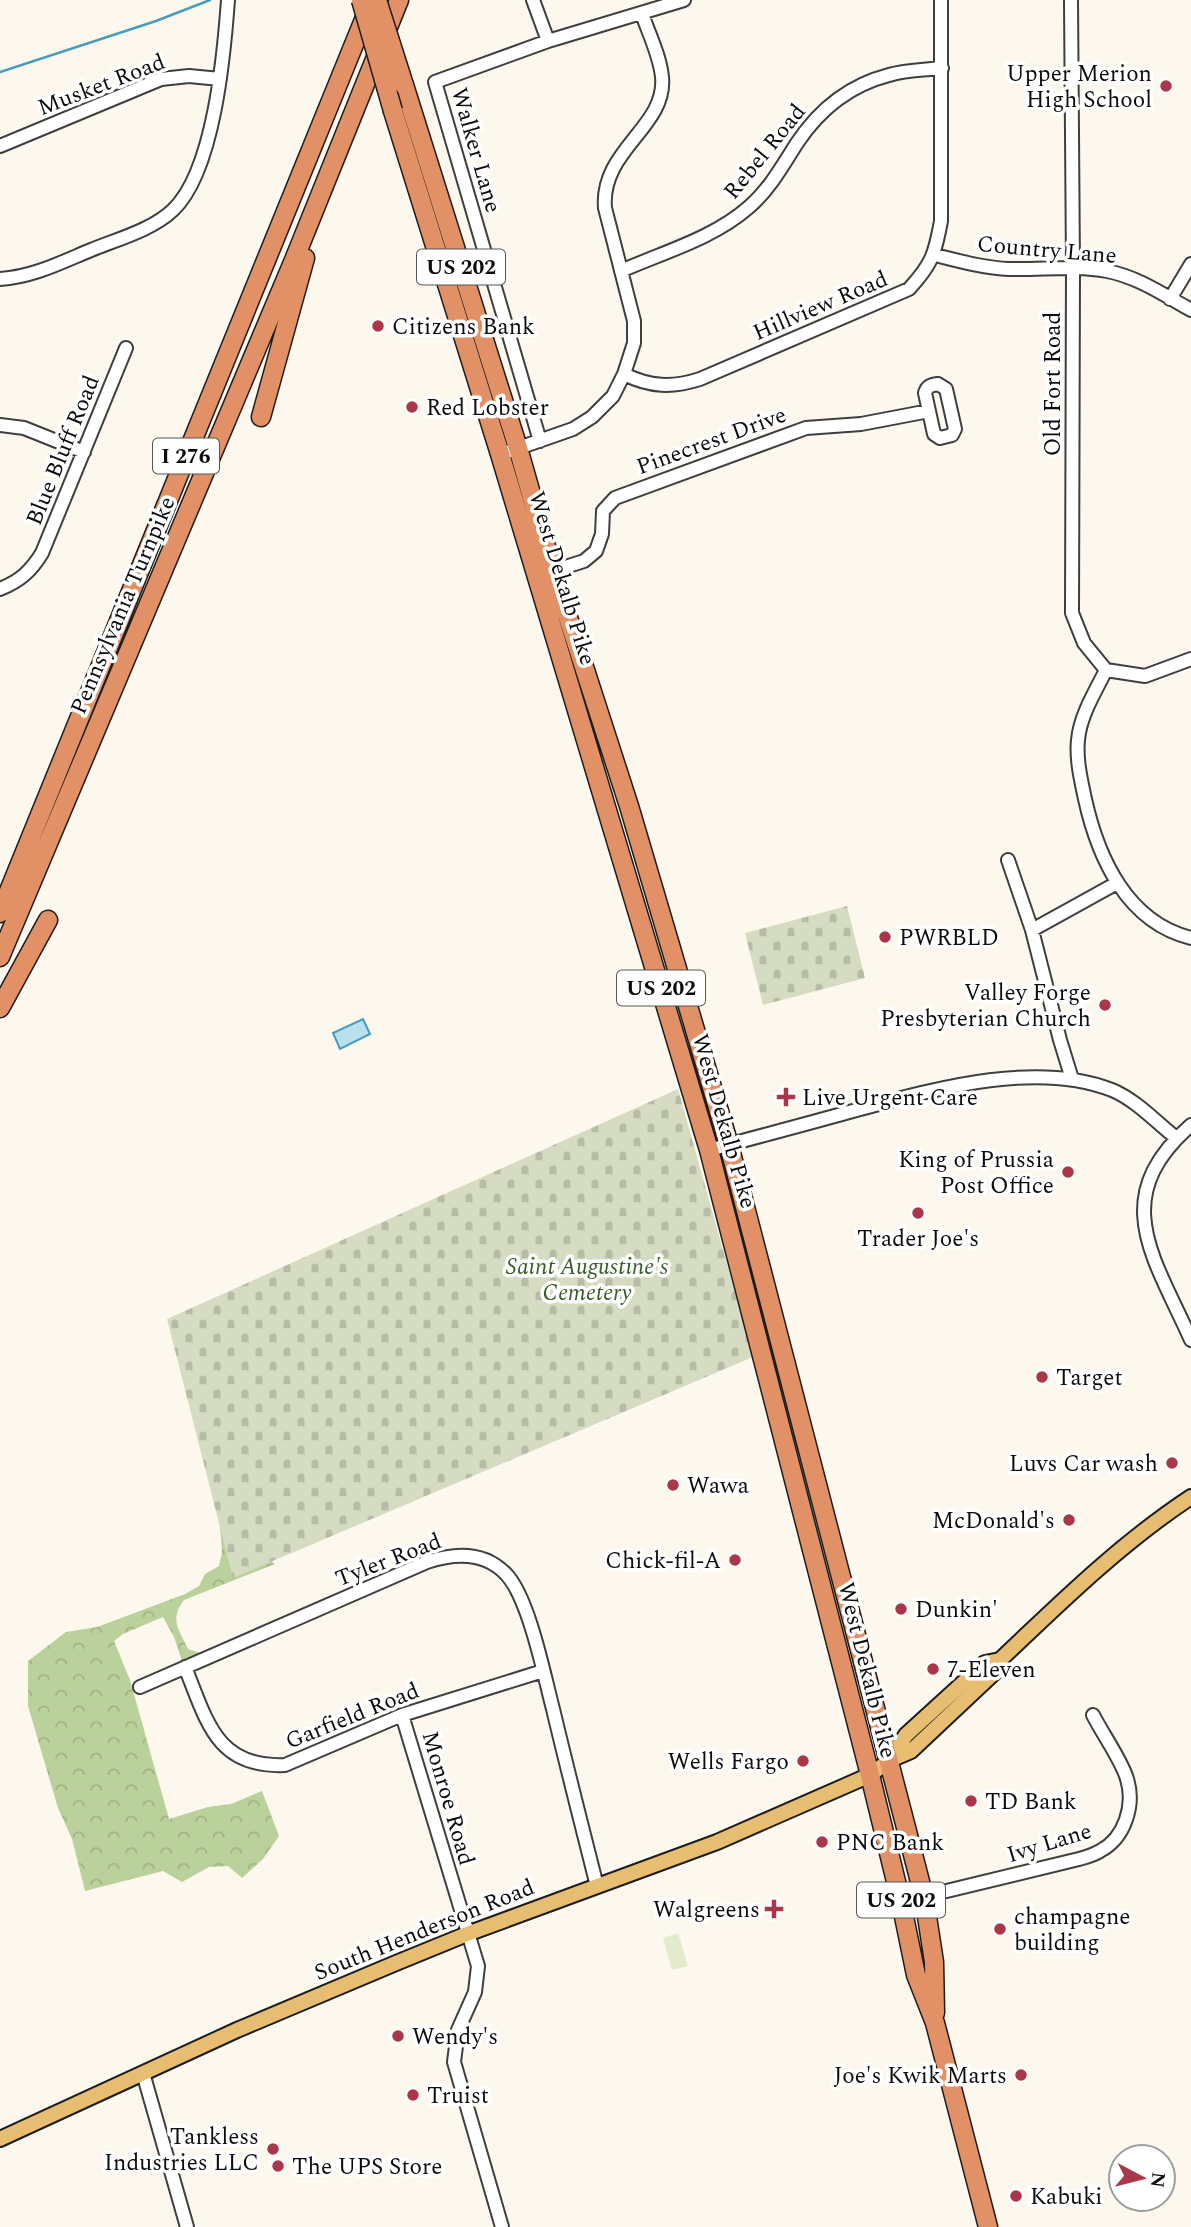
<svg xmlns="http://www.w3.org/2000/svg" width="1191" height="2227" font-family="Spectral,serif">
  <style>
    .forest { fill: url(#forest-crowns) }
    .cemetery { fill: url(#cemetery-stones) }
    .pitch { fill: #e4ebcc }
    .water { fill: #b8e0ee; stroke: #489bbc; stroke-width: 2 }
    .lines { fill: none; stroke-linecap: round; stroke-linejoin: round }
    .stream { stroke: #489bbc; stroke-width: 2.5 }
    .minor-casing { stroke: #3f3f3f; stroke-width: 16 }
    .major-casing { stroke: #1d1d1d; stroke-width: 18 }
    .highway-casing { stroke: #1d1d1d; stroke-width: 21 }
    .minor { stroke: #fff; stroke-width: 12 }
    .major { stroke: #e7bd72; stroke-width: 14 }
    .highway { stroke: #e29066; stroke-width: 18 }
    .highway-bridge-casing { stroke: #1d1d1d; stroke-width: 21; stroke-linecap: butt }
    .highway-bridge { stroke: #e29066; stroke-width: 18 }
    .poi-dot { fill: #aa3649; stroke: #fff; stroke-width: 2.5 }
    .labels { text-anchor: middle; stroke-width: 7; stroke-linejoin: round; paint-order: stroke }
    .shield { fill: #fff; stroke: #555; stroke-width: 2 }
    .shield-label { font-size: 21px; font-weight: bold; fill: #0c0c0c }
    .poi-label { font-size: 23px; fill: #0c0c0c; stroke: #fff; text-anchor: start }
    .street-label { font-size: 23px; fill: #0c0c0c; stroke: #fff }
    .park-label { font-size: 23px; font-style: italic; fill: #365b25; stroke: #fff }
  </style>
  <defs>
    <pattern id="forest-crowns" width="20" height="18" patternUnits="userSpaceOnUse" patternTransform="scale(1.75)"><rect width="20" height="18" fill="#bad19c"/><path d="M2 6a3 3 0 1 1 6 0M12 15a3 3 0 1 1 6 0" fill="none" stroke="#9fb285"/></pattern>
    <pattern id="cemetery-stones" width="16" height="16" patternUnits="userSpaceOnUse" patternTransform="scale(1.75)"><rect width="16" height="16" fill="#d6dcc1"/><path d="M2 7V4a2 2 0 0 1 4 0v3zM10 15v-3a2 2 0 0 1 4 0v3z" fill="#b6bca5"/></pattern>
  </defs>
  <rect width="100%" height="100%" fill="#fdf8ed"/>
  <path class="forest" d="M 220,1526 L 275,1564 L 184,1600 C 169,1620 179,1629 188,1649 L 200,1653 L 182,1661 L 174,1637 L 163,1617 L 123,1634 L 114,1641 L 130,1680 L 169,1819 L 208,1807 L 231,1804 L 262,1791 L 279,1836 L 263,1859 L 242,1878 L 228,1866 L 209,1867 L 182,1882 L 163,1871 L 85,1891 L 72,1839 L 58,1808 L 28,1706 L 28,1661 L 66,1632 L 97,1627 L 185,1594 L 199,1586 L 205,1574 L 219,1566 L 222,1552 Z"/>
  <path class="cemetery" d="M 847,906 L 865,978 L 763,1005 L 745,933 Z
    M 678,1089 L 753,1357 L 233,1578 L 167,1319 Z"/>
  <path class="pitch" d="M 678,1933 L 688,1966 L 672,1970 L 663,1938 Z"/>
  <path class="water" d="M 363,1019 L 370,1034 L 340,1049 L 333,1033 Z"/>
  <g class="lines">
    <path class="stream" d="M 0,72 L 156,21 L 210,0"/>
    <g class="minor-casing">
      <path id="minor" d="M 533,0 L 548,41
        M 1071,0 L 1073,268 L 1072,613 L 1084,643 L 1106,670 L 1145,676 L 1191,659
        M 0,146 L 161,79 L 189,76 L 220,79
        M 935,255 C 959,261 984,268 1009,269 C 1042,270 1075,265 1107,271 C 1138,277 1164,295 1191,310
        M 621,271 C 664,252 714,238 749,207 C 769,190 783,165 797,143 C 819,110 850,85 889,75 C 905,70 924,70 942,68
        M 0,279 C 33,277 62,262 91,250 C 118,239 152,230 173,210 C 214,171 224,55 228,0
        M 1170,299 L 1191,264
        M 624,374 C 650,387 672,388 700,379 L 909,289 C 932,264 935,254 941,221 L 941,0
        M 938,384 L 946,389 L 955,429 L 952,435 L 940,438 L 934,434 L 925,393 C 927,386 931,385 938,384 Z
        M 0,425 L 24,428 L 84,452
        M 540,441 L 435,82 L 548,41 L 684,0
        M 510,451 L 573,429 L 592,417 L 613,396 L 624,374 L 634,343 L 634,321 L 605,208 C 600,150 667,127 662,77 C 660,56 649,34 642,14
        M 553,571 L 584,561 L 596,551 L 602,534 L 603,511 L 615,498 L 806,428 L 861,424 L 929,411
        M 0,589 C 20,581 31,571 42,553 L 126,348
        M 1106,670 C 1095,692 1080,716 1078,740 C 1076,760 1081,780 1085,799 C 1098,858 1127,922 1191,938
        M 1008,860 L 1032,930
        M 1072,1079 L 1060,1040 L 1032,930 L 1117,883
        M 1191,1125 C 1107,1198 1154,1257 1191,1340
        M 709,1150 C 756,1137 803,1125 849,1112 C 928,1091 1033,1059 1112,1090 C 1136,1100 1156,1122 1176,1138
        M 185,1667 C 207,1721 216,1768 285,1765 L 402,1715 L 543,1671
        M 140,1687 L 427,1562 C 454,1553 484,1551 506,1574 C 529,1598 544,1675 553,1709 C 567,1768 582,1827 597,1886
        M 402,1715 L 478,1966 L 475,1992 L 458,2030 L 454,2062 L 502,2227
        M 901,1902 L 1079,1859 C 1086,1857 1094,1855 1100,1851 C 1125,1838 1135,1805 1127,1779 C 1122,1761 1102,1733 1093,1715
        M 143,2073 L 187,2227"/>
    </g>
    <g class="major-casing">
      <path id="major" d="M 890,1759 L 906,1735 L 985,1663 L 1000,1660
        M 0,2139 L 237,2030 L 396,1963 L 467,1934 L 717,1842 L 870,1775 L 890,1760 L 911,1751 L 994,1673 L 1000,1660 C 1060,1603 1121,1543 1191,1497"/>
    </g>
    <g class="highway-casing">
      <path id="highway" d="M 404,85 L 518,448 L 553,571 L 629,806 L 729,1145 L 924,1897 L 934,1962 L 935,2013
        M 393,111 L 500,454 L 709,1150 L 870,1775 L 901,1902 L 916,1975 L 935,2023 L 988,2227
        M 261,417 L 305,258
        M 0,913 L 368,10
        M 0,957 L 294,260 L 399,0
        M 0,1008 L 48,920"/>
    </g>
    <use href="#minor" class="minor"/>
    <use href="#major" class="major"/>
    <use href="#highway" class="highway"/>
    <g class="highway-bridge-casing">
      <path id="highway-bridge" d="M 361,0 L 393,111
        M 377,0 L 404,85"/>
    </g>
    <use href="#highway-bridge" class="highway-bridge"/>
  </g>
  <g class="poi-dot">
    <circle cx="1166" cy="86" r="7"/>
    <circle cx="378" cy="326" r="7"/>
    <circle cx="412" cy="407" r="7"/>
    <circle cx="885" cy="937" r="7"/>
    <circle cx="1105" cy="1005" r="7"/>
    <path d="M782.5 1086.5h7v7h7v7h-7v7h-7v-7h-7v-7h7z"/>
    <circle cx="1068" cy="1172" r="7"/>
    <circle cx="918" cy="1213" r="7"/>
    <circle cx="1042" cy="1377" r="7"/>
    <circle cx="1172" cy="1463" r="7"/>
    <circle cx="673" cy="1485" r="7"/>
    <circle cx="1069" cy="1520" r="7"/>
    <circle cx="735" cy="1560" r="7"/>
    <circle cx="901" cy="1609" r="7"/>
    <circle cx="933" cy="1669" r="7"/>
    <circle cx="803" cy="1761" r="7"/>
    <circle cx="971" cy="1801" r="7"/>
    <circle cx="822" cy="1842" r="7"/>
    <path d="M770.5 1898.5h7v7h7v7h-7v7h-7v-7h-7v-7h7z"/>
    <circle cx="1000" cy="1929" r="7"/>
    <circle cx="398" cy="2036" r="7"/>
    <circle cx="1021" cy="2075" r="7"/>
    <circle cx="413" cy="2095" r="7"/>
    <circle cx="273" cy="2149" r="7"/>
    <circle cx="278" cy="2166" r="7"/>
    <circle cx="1016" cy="2196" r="7"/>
  </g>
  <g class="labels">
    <g class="shield">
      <rect x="417" y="249.5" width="88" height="35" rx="5"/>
      <rect x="153" y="438.5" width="66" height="35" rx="5"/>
      <rect x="617" y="970.5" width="88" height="35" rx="5"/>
      <rect x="857" y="1882.5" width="88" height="35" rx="5"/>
    </g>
    <g class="shield-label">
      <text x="461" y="274">US 202</text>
      <text x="186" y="463">I 276</text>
      <text x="661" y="995">US 202</text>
      <text x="901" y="1907">US 202</text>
    </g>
    <g class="poi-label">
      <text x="1152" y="81" text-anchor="end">Upper Merion<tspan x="1152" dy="26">High School</tspan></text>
      <text x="392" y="334">Citizens Bank</text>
      <text x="426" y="415">Red Lobster</text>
      <text x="899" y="945">PWRBLD</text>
      <text x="1091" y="1000" text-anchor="end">Valley Forge<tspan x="1091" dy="26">Presbyterian Church</tspan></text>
      <text x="802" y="1105">Live Urgent Care</text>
      <text x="1054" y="1167" text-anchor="end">King of Prussia<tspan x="1054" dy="26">Post Office</tspan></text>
      <text x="918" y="1246" text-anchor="middle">Trader Joe's</text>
      <text x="1056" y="1385">Target</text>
      <text x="1158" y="1471" text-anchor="end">Luvs Car wash</text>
      <text x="687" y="1493">Wawa</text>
      <text x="1055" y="1528" text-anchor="end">McDonald's</text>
      <text x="721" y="1568" text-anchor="end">Chick-fil-A</text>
      <text x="915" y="1617">Dunkin'</text>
      <text x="947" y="1677">7-Eleven</text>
      <text x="789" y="1769" text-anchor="end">Wells Fargo</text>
      <text x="985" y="1809">TD Bank</text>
      <text x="836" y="1850">PNC Bank</text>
      <text x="760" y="1917" text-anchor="end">Walgreens</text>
      <text x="1014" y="1924">champagne<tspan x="1014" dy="26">building</tspan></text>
      <text x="412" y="2044">Wendy's</text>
      <text x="1007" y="2083" text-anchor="end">Joe's Kwik Marts</text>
      <text x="427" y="2103">Truist</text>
      <text x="259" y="2144" text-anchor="end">Tankless<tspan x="259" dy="26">Industries LLC</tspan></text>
      <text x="292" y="2174">The UPS Store</text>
      <text x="1030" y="2204">Kabuki</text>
    </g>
    <g class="street-label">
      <text transform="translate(101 84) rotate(-21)" y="8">Musket Road</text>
      <text transform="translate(477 150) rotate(74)" y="8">Walker Lane</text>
      <text transform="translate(764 151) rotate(-51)" y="8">Rebel Road</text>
      <text transform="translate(1047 249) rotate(5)" y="8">Country Lane</text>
      <text transform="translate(820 305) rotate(-23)" y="8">Hillview Road</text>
      <text transform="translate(1052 384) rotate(-90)" y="8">Old Fort Road</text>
      <text transform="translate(711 440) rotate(-20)" y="8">Pinecrest Drive</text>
      <text transform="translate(62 450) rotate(-68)" y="8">Blue Bluff Road</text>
      <text transform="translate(563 578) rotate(73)" y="8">West Dekalb Pike</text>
      <text transform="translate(122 605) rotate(-67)" y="8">Pennsylvania Turnpike</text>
      <text transform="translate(725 1121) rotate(74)" y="8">West Dekalb Pike</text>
      <text transform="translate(388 1559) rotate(-21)" y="8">Tyler Road</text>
      <text transform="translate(868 1670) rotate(76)" y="8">West Dekalb Pike</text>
      <text transform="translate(352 1715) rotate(-22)" y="8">Garfield Road</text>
      <text transform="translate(449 1798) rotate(74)" y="8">Monroe Road</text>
      <text transform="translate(1049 1842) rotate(-17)" y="8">Ivy Lane</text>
      <text transform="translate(424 1929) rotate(-22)" y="8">South Henderson Road</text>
    </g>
    <g class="park-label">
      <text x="587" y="1274">Saint Augustine's<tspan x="587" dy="26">Cemetery</tspan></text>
    </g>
  </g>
  <g transform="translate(1142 2178) rotate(97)"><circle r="33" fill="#ffffff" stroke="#9e9e9e" stroke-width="2"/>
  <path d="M0-5L12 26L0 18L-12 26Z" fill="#aa3649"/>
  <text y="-10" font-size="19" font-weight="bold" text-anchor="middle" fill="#0c0c0c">N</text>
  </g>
</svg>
